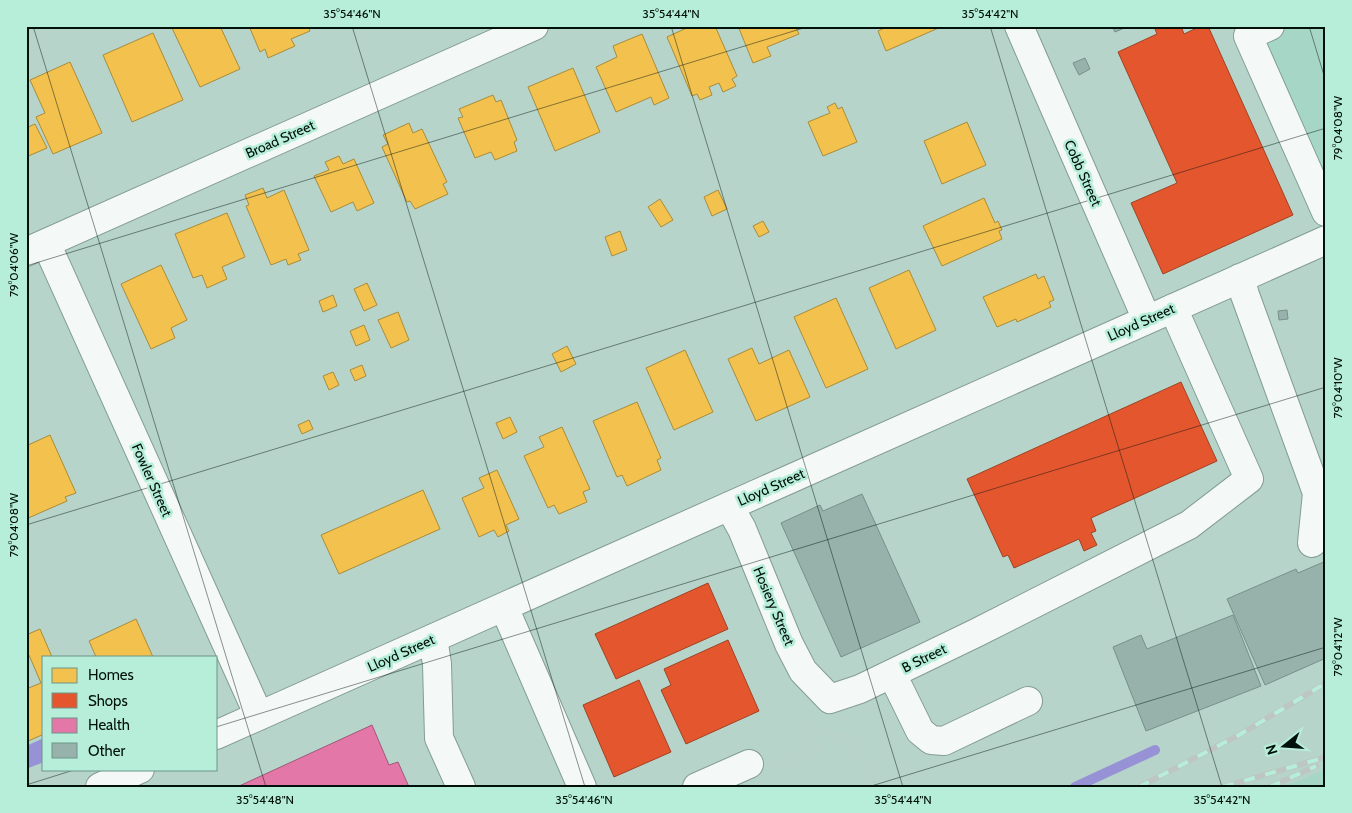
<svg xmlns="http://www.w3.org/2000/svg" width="1352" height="813" font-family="Cabin,sans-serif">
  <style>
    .built { fill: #a6d7c6 }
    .water { fill: #9792d6 }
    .homes { fill: #f2c14e; stroke: #a98c3a }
    .shops { fill: #e4572e; stroke: #a04223 }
    .health { fill: #e377a8; stroke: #9f5879 }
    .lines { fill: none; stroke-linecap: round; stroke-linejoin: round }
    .stream { stroke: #9792d6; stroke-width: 10 }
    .building { fill: #97b1ab; stroke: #77908b }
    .minor-casing { stroke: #849c94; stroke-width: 30 }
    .path { stroke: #c1cac7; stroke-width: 3; stroke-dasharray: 1 4; stroke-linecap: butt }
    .minor { stroke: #f4f9f7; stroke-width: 28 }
    .rail-casing { stroke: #bdc6c2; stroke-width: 5.5 }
    .rail { stroke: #b6eeda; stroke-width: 4; stroke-dasharray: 11; stroke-linecap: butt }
    .ticks { fill: none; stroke: #00100a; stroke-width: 1; stroke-opacity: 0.45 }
    .labels { text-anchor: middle; stroke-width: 5; stroke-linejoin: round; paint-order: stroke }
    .street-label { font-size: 14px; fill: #00100a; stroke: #b6eeda }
    .neatline { fill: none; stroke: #00100a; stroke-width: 2 }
    .ticks-label { font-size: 12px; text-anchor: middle; fill: #00100a }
  </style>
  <rect width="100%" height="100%" fill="#b6d4ca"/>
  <path class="built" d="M 1234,26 L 1326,26 L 1326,218 L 1316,224 Z
    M 1326,769 L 1326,787 L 1283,787 Z"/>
  <path class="water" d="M 44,738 L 44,762 L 26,769 L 26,746 Z"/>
  <path class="homes" d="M 171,26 L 220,26 L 240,69 L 200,87 Z
    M 249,26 L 308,26 L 310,31 L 291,39 L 295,46 L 268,58 L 265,49 L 260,52 Z
    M 691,26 L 715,26 L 737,76 L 732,79 L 736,86 L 723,92 L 719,83 L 709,87 L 712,95 L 700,100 L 697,94 L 692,96 L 667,37 Z
    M 738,26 L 795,26 L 799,34 L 767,47 L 771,56 L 753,63 Z
    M 889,26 L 943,26 L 886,51 L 878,31 Z
    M 153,33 L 183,100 L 132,122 L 103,55 Z
    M 642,34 L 669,98 L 654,105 L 651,97 L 616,112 L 596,67 L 617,57 L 613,46 Z
    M 70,62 L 102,133 L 53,154 L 36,117 L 45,113 L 30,80 Z
    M 573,68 L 600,132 L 555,151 L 528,87 Z
    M 493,95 L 496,102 L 501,100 L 517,140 L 514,142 L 517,151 L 495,160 L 491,152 L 475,158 L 458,118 L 463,117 L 459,109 Z
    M 835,103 L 838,109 L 842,107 L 857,142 L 823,156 L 808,122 L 830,113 L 827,107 Z
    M 967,122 L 986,165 L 942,184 L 924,141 Z
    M 409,123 L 413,133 L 422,129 L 447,182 L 443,184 L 448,194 L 415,209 L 410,201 L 407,202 L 382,147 L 388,144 L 383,135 Z
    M 35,124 L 47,148 L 26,157 L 26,128 Z
    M 339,156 L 343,164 L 354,159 L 374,203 L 357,211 L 353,202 L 331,212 L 314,176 L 329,170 L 325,162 Z
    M 263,188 L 267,198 L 284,190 L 309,250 L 298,254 L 301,260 L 288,265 L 286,259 L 271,265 L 246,206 L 249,205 L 245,195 Z
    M 718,190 L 727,209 L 712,216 L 704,197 Z
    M 984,198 L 995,223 L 998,221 L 1002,230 L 999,231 L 1002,239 L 942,266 L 923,226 Z
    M 660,199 L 673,220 L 661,227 L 648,207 Z
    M 227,213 L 245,257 L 222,267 L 227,279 L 207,288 L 202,275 L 193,278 L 175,234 Z
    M 763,221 L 769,232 L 759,237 L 753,226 Z
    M 620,231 L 627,250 L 612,256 L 605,237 Z
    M 161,265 L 187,320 L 171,328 L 175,338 L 151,349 L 121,284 Z
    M 909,270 L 936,330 L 896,349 L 869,288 Z
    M 1036,274 L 1038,279 L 1044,276 L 1054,300 L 1049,302 L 1051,307 L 1017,322 L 1016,319 L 997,327 L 983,297 Z
    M 367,283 L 377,305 L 364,311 L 354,289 Z
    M 333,295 L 337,306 L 323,312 L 319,301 Z
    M 836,298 L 868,369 L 826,388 L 794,317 Z
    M 398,312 L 409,340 L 391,348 L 378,320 Z
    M 364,325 L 370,340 L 356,346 L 350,331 Z
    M 567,346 L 576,364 L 561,372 L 552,354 Z
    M 752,348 L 759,364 L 789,350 L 810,397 L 756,421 L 728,359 Z
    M 685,350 L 713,412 L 674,430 L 646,368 Z
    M 362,365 L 366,376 L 355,381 L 350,370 Z
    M 333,372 L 339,385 L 329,390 L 323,376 Z
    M 637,402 L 661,458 L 657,460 L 661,470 L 627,486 L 622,475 L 617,477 L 593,421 Z
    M 510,417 L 517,432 L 503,439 L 496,423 Z
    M 309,420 L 313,429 L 302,434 L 298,425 Z
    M 562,427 L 590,489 L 583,492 L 587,502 L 559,514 L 554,505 L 548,508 L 524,456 L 544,447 L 539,437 Z
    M 50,435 L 76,493 L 65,497 L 67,501 L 26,519 L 26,446 Z
    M 497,470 L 519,519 L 506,525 L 509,531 L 498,537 L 494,530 L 479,537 L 462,498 L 484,488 L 479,478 Z
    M 423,490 L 440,529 L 339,574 L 321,535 Z
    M 136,619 L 153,657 L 96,657 L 89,641 Z
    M 40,629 L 52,657 L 44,657 L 44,734 L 26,742 L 26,689 L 41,683 L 29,655 L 26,656 L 26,635 Z"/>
  <path class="shops" d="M 1162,26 L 1181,26 L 1184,34 L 1201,26 L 1208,26 L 1293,215 L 1163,274 L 1131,203 L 1177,183 L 1118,52 L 1157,34 L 1155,29 Z
    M 1181,382 L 1217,461 L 1091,518 L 1096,531 L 1091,533 L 1097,545 L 1084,551 L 1079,539 L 1014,568 L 1008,555 L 1003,557 L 967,479 Z
    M 708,583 L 728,629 L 616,679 L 595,634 Z
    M 728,640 L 759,711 L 686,744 L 661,690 L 671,685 L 664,669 Z
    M 639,680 L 671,752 L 614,777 L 583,705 Z"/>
  <path class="health" d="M 372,725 L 389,765 L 398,762 L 409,787 L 237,787 Z"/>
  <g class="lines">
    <path class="stream" d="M 1075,787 L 1155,750"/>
  </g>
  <path class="building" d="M 1112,26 L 1129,26 L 1115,32 Z
    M 1085,58 L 1090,69 L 1079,75 L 1073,63 Z
    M 1287,310 L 1288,319 L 1279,320 L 1278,311 Z
    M 862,494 L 920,622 L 841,657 L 781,523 L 820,505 L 823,511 Z
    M 1326,561 L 1326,658 L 1265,685 L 1227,599 L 1296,569 L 1298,573 Z
    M 1233,615 L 1261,686 L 1146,731 L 1113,647 L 1141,635 L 1147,649 Z"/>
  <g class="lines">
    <g class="minor-casing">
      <path id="minor" d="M 1019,26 L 1147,320
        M 1270,26 L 1248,36 L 1326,212
        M 46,243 L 259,716
        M 26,252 L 534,26
        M 1240,278 L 1245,295 L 1317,493 L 1312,543
        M 729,506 L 742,529 L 789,644 L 803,671 L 830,699 L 860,689 L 976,633 L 1189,525 L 1249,479 L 1173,308
        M 504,607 L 582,787
        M 433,638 L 437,664 L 439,738 L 461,787
        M 892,674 L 920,731 L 931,740 L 944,741 L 1028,701
        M 216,735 L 1326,240
        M 100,787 L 140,769
        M 697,787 L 749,764"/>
    </g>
    <path class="path" d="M 824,731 C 829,733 835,733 840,735 C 856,742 870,771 877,787
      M 780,767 L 816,749 L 808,723"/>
    <use href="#minor" class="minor"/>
    <g class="rail-casing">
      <path id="rail" d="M 1139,787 L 1239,735 L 1326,683
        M 1223,787 L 1326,757
        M 1270,787 L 1316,766"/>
    </g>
    <use href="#rail" class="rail"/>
  </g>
  <path class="ticks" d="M 33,26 L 266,787M 352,26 L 585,787M 671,26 L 903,787M 990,26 L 1222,787M 1309,26 L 1326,82M 26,266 L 810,26M 26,525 L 1326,128M 216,727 L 1326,387M 26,785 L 77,769M 868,787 L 1326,647"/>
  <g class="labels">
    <g class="street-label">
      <text transform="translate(280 139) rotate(-24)" y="5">Broad Street</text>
      <text transform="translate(1083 173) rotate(66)" y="5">Cobb Street</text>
      <text transform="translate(1141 322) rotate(-24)" y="5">Lloyd Street</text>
      <text transform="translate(152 480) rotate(66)" y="5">Fowler Street</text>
      <text transform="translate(771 487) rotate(-24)" y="5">Lloyd Street</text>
      <text transform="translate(774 606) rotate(67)" y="5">Hosiery Street</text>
      <text transform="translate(401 653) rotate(-24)" y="5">Lloyd Street</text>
      <text transform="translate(924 658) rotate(-26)" y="5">B Street</text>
    </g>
  </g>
  <rect width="1352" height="813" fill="none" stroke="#b6eeda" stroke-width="55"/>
  <rect x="42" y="656" width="175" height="115" fill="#b6eeda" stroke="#6d9587"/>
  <rect x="52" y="668" width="25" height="15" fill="#f2c14e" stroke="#6d9587"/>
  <text x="88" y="680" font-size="15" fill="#00100a">Homes</text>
  <rect x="52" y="693" width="25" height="15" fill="#e4572e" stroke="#6d9587"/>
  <text x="88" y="706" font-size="15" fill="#00100a">Shops</text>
  <rect x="52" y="718" width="25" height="15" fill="#e377a8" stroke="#6d9587"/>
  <text x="88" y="730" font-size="15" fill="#00100a">Health</text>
  <rect x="52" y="743" width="25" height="15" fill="#97b1ab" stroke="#6d9587"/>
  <text x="88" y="756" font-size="15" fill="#00100a">Other</text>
  <g transform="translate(1284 746) rotate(253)" stroke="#b6eeda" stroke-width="4" paint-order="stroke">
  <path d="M0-4L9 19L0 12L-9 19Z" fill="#00100a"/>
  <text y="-8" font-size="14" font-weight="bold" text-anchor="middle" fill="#00100a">N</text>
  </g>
  <rect x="28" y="28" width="1296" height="758" class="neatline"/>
  <g class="ticks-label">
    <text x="352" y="18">35°54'46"N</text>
    <text x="671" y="18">35°54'44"N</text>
    <text x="990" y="18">35°54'42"N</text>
    <text transform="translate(1338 128) rotate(-90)" y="4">79°04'08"W</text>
    <text transform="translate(14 265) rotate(-90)" y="4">79°04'06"W</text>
    <text transform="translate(1338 388) rotate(-90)" y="4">79°04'10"W</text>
    <text transform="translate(14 525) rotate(-90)" y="4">79°04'08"W</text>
    <text transform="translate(1338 647) rotate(-90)" y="4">79°04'12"W</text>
    <text x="265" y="804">35°54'48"N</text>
    <text x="584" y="804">35°54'46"N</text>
    <text x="903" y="804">35°54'44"N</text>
    <text x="1222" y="804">35°54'42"N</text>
  </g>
</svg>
